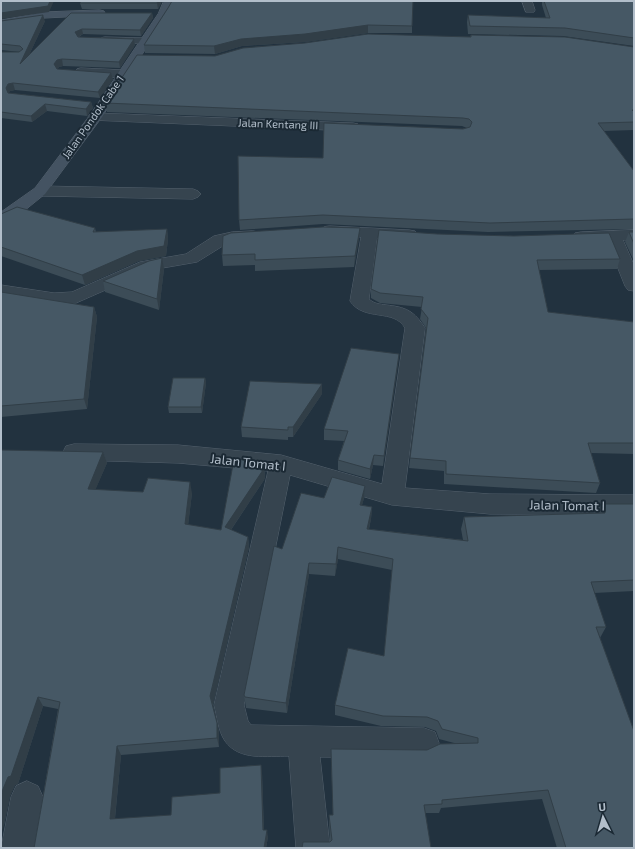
<svg xmlns="http://www.w3.org/2000/svg" width="635" height="849" font-family="'Exo 2',sans-serif">
  <style>
    .lines { fill: none; stroke-linecap: round; stroke-linejoin: round }
    .street-casing { stroke: #54616d; stroke-width: 1 }
    .secondary-casing { stroke: #54616d; stroke-width: 1 }
    .street { fill: #36444f; fill-rule: evenodd }
    .secondary { fill: #445362; fill-rule: evenodd }
    .wall { fill: #3c4c57 }
    .shaded-wall { fill: #313e47 }
    .building { fill: #465865; stroke: #313e47 }
    .labels { text-anchor: middle; stroke-width: 4; stroke-linejoin: round; paint-order: stroke }
    .far-street-label { font-size: 11px; fill: #b2beca; stroke: #1b2934 }
    .street-label { font-size: 13px; fill: #b2beca; stroke: #1b2934 }
  </style>
  <rect width="100%" height="100%" fill="#22323f"/>
  <g class="lines">
    <g class="street-casing">
      <path id="street" d="M 522,1 L 532,1 L 535,10 L 534,12 L 526,12 Z
        M 105,37 L 146,38 L 152,41 L 146,44 L 101,42 L 99,40 L 101,38 Z
        M 81,68 L 124,70 L 128,71 L 130,74 L 128,77 L 124,78 L 77,75 L 75,72 L 77,69 Z
        M 95,113 L 353,123 L 358,124 L 360,127 L 358,130 L 353,131 L 90,120 L 88,117 L 90,114 Z
        M 40,186 L 193,189 L 198,191 L 201,194 L 198,197 L 193,199 L 40,196 L 35,194 L 32,191 L 35,188 Z
        M 330,226 L 409,230 L 415,231 L 417,235 L 415,239 L 409,240 L 377,238 L 369,299 C 374,304 380,304 386,305 C 406,307 414,311 425,328 L 405,488 L 490,494 L 634,495 L 634,515 L 490,514 L 392,505 L 290,475 L 244,705 L 248,721 L 251,725 L 424,728 L 435,732 L 439,743 L 435,754 L 424,758 L 320,757 L 330,848 L 296,848 L 289,756 C 267,756 239,761 225,741 C 218,731 217,716 214,705 L 268,471 L 178,463 L 74,460 L 66,458 L 63,452 L 66,446 L 74,444 L 178,445 L 281,455 L 382,484 L 405,328 C 394,308 364,322 350,301 L 361,237 L 324,235 L 322,231 L 324,227 Z
        M 634,230 L 634,240 L 623,240 L 634,265 L 634,291 L 628,290 L 625,286 L 607,241 L 581,242 L 575,241 L 573,237 L 575,233 L 581,232 Z
        M 253,231 L 259,232 L 261,236 L 259,240 L 226,244 L 197,262 L 151,270 L 76,303 L 54,305 L 1,295 L 1,285 L 54,293 L 72,292 L 140,262 L 186,254 L 214,236 L 232,232 Z
        M 27,781 L 38,786 L 43,797 L 34,848 L 1,848 L 11,797 L 16,786 Z"/>
    </g>
    <g class="secondary-casing">
      <path id="secondary" d="M 164,1 L 174,1 L 168,14 L 102,117 L 45,194 L 19,215 L 1,224 L 1,212 L 35,188 L 90,115 L 158,14 Z
        M 100,10 L 104,11 L 105,13 L 104,15 L 45,18 L 1,26 L 1,20 L 45,12 Z"/>
    </g>
    <use href="#street" class="street"/>
    <use href="#secondary" class="secondary"/>
  </g>
  <path class="wall" d="M 162,1 L 158,9 L 82,9 L 80,3 Z
    M 542,1 L 634,1 L 634,46 L 563,36 L 468,34 L 467,22 L 468,15 L 546,18 L 542,5 Z
    M 168,8 L 412,26 L 412,33 L 368,33 L 305,42 L 242,46 L 215,54 L 145,53 L 144,45 Z
    M 71,13 L 152,13 L 153,18 L 141,36 L 83,34 L 79,37 L 134,39 L 135,45 L 120,68 L 63,66 L 59,67 L 57,69 L 113,79 L 100,98 L 15,90 L 10,91 L 8,93 L 91,102 L 93,108 L 87,116 L 47,111 L 32,122 L 1,118 L 1,52 L 20,52 L 1,50 L 1,21 L 45,21 L 29,55 Z
    M 471,35 L 634,47 L 634,130 L 604,131 L 634,171 L 634,229 L 488,232 L 323,224 L 240,230 L 239,220 L 323,158 L 467,128 L 462,126 L 107,112 L 105,103 L 215,56 L 470,37 Z
    M 1,214 L 95,228 L 96,232 L 167,229 L 168,239 L 166,256 L 139,261 L 85,285 L 1,256 Z
    M 360,228 L 359,238 L 354,267 L 255,271 L 255,265 L 223,266 L 222,255 Z
    M 379,230 L 620,259 L 617,269 L 539,270 L 548,312 L 634,322 L 634,454 L 591,453 L 600,483 L 596,493 L 444,484 L 444,471 L 409,468 L 426,328 L 420,319 L 422,307 L 380,303 L 371,298 L 371,289 Z
    M 629,232 L 634,232 L 634,261 L 625,242 Z
    M 164,269 L 159,310 L 105,292 L 103,281 Z
    M 1,292 L 94,307 L 97,317 L 87,409 L 1,417 Z
    M 399,354 L 383,466 L 373,465 L 370,479 L 338,470 L 338,460 L 344,441 L 324,440 L 324,429 Z
    M 205,378 L 206,383 L 202,413 L 169,413 L 168,407 Z
    M 322,394 L 293,437 L 288,437 L 288,440 L 242,437 L 241,427 Z
    M 1,450 L 103,452 L 107,463 L 95,490 L 143,492 L 192,493 L 188,525 L 221,530 L 264,466 L 265,477 L 264,480 L 231,530 L 248,537 L 249,547 L 213,705 L 219,732 L 219,747 L 121,755 L 115,819 L 171,815 L 262,773 L 264,830 L 268,837 L 266,848 L 34,848 L 58,709 L 43,706 L 18,784 L 15,785 L 10,796 L 4,825 Z
    M 365,486 L 364,498 L 362,505 L 372,507 L 371,519 L 369,529 L 463,540 L 461,529 L 464,517 L 601,514 L 605,504 L 634,504 L 634,591 L 594,593 L 606,627 L 600,638 L 634,848 L 557,848 L 542,799 L 441,808 L 439,813 L 426,813 L 330,842 L 329,823 L 329,815 L 333,815 L 331,759 L 331,749 L 427,750 L 458,744 L 439,739 L 436,731 L 425,727 L 381,726 L 335,715 L 335,705 L 384,656 L 392,570 L 338,559 L 335,576 L 309,574 L 287,713 L 246,708 L 244,695 L 282,549 L 324,498 Z"/>
  <path class="shaded-wall" d="M 50,1 L 54,1 L 49,12 L 1,19 L 1,13 Z
    M 158,1 L 162,1 L 158,9 L 157,3 Z
    M 152,13 L 153,18 L 141,36 L 140,30 Z
    M 43,15 L 45,21 L 22,70 L 20,64 Z
    M 368,25 L 368,33 L 305,42 L 242,46 L 215,54 L 214,46 L 241,39 Z
    M 82,29 L 83,34 L 76,38 L 75,32 Z
    M 134,39 L 135,45 L 120,68 L 119,62 Z
    M 62,59 L 63,66 L 59,67 L 56,70 L 54,64 L 57,60 Z
    M 111,73 L 113,79 L 100,98 L 98,92 Z
    M 13,83 L 15,90 L 10,91 L 8,95 L 6,88 L 8,84 Z
    M 91,102 L 93,108 L 87,116 L 86,109 Z
    M 45,104 L 47,111 L 32,122 L 31,116 Z
    M 360,228 L 359,238 L 354,267 L 355,256 Z
    M 167,229 L 168,239 L 166,256 L 139,261 L 85,285 L 82,275 Z
    M 162,258 L 164,269 L 159,310 L 157,299 Z
    M 94,307 L 97,317 L 87,409 L 84,399 Z
    M 399,354 L 398,364 L 383,466 L 384,456 Z
    M 205,378 L 206,383 L 202,413 L 201,407 Z
    M 322,384 L 322,394 L 293,437 L 293,427 Z
    M 103,452 L 107,463 L 91,500 L 88,489 Z
    M 374,455 L 373,465 L 370,479 L 370,469 Z
    M 264,466 L 265,477 L 264,480 L 226,537 L 225,527 Z
    M 190,482 L 192,493 L 187,535 L 185,524 Z
    M 365,486 L 364,498 L 359,517 L 360,505 Z
    M 372,507 L 371,519 L 366,541 L 367,529 Z
    M 248,537 L 249,547 L 213,705 L 210,696 Z
    M 338,547 L 338,559 L 335,576 L 336,564 Z
    M 309,563 L 309,574 L 287,713 L 286,703 Z
    M 38,697 L 43,706 L 18,784 L 15,785 L 10,796 L 4,825 L 1,834 L 1,798 L 3,789 Z
    M 217,723 L 219,732 L 219,747 L 217,738 Z
    M 117,746 L 121,755 L 114,827 L 110,819 Z
    M 261,765 L 262,773 L 264,837 L 263,830 Z
    M 267,830 L 268,837 L 266,848 L 264,848 Z"/>
  <path class="building" d="M 1,1 L 50,1 L 48,6 L 1,13 Z
    M 82,1 L 158,1 L 157,3 L 80,3 Z
    M 172,1 L 413,1 L 412,26 L 368,25 L 305,34 L 241,39 L 214,46 L 144,45 L 168,8 Z
    M 544,1 L 634,1 L 634,38 L 565,28 L 470,26 L 468,15 L 550,18 Z
    M 71,13 L 152,13 L 140,30 L 82,29 L 75,32 L 78,37 L 134,39 L 119,62 L 62,59 L 57,60 L 54,64 L 57,69 L 111,73 L 98,92 L 13,83 L 8,84 L 6,88 L 8,93 L 91,102 L 86,109 L 45,104 L 31,116 L 1,112 L 1,52 L 19,52 L 23,49 L 20,46 L 1,44 L 1,21 L 43,15 L 20,64 Z
    M 368,34 L 471,37 L 471,35 L 565,37 L 634,47 L 634,110 L 632,110 L 634,112 L 634,122 L 598,123 L 634,171 L 634,219 L 490,223 L 323,215 L 239,220 L 238,156 L 323,158 L 324,123 L 463,129 L 470,127 L 472,122 L 469,119 L 463,118 L 105,103 L 137,55 L 215,56 L 243,48 L 305,43 Z
    M 17,207 L 95,228 L 93,232 L 167,229 L 164,246 L 137,251 L 82,275 L 1,247 L 1,214 Z
    M 323,227 L 360,228 L 355,256 L 255,260 L 255,254 L 222,255 L 223,236 L 231,233 Z
    M 379,230 L 437,234 L 514,236 L 609,233 L 620,259 L 537,260 L 548,312 L 634,322 L 634,443 L 588,443 L 600,483 L 446,474 L 446,461 L 410,458 L 428,318 L 421,309 L 423,297 L 380,293 L 371,289 Z
    M 629,232 L 634,232 L 634,244 Z
    M 162,258 L 157,299 L 103,281 L 149,261 Z
    M 1,292 L 94,307 L 84,399 L 1,406 Z
    M 351,348 L 399,354 L 384,456 L 374,455 L 370,469 L 338,460 L 348,431 L 324,429 Z
    M 173,378 L 205,378 L 201,407 L 168,407 Z
    M 250,381 L 322,384 L 293,427 L 288,427 L 288,430 L 241,427 Z
    M 1,450 L 103,452 L 88,489 L 143,492 L 148,478 L 190,482 L 185,524 L 221,530 L 234,459 L 247,460 L 264,466 L 263,470 L 225,527 L 248,537 L 210,696 L 217,723 L 217,738 L 117,746 L 110,819 L 171,815 L 172,797 L 220,793 L 220,768 L 261,765 L 263,830 L 267,830 L 264,848 L 34,848 L 60,702 L 38,697 L 11,776 L 8,777 L 3,789 L 1,798 Z
    M 332,477 L 365,486 L 360,505 L 372,507 L 367,529 L 468,541 L 464,517 L 605,513 L 605,504 L 634,504 L 634,580 L 591,582 L 606,627 L 596,627 L 634,731 L 634,848 L 566,848 L 548,790 L 442,800 L 442,804 L 424,805 L 431,848 L 302,848 L 303,842 L 330,842 L 332,840 L 329,815 L 333,815 L 331,749 L 427,750 L 440,744 L 478,743 L 478,738 L 442,729 L 438,721 L 427,717 L 383,716 L 335,705 L 348,648 L 384,656 L 393,559 L 338,547 L 336,564 L 309,563 L 286,703 L 245,697 L 244,695 L 274,546 L 282,549 L 301,493 L 324,498 Z"/>
  <g class="labels">
    <g class="far-street-label">
      <text transform="translate(93 117) rotate(-55)" y="4">Jalan Pondok Cabe 1</text>
      <text transform="translate(278 124) rotate(2)" y="4">Jalan Kentang III</text>
    </g>
    <g class="street-label">
      <text transform="translate(248 462) rotate(6)" y="5">Jalan Tomat I</text>
      <text transform="translate(567 505) rotate(1)" y="5">Jalan Tomat I</text>
    </g>
  </g>
  <rect width="635" height="849" fill="none" stroke="#b2beca" stroke-width="4"/>
  <g transform="translate(603 817) rotate(355)" stroke="#1b2934" stroke-width="3" paint-order="stroke">
  <path d="M0-3L7 15L0 10L-7 15Z" fill="#b2beca"/>
  <text y="-6" font-size="11" font-weight="bold" text-anchor="middle" fill="#b2beca">U</text>
  </g>
</svg>
